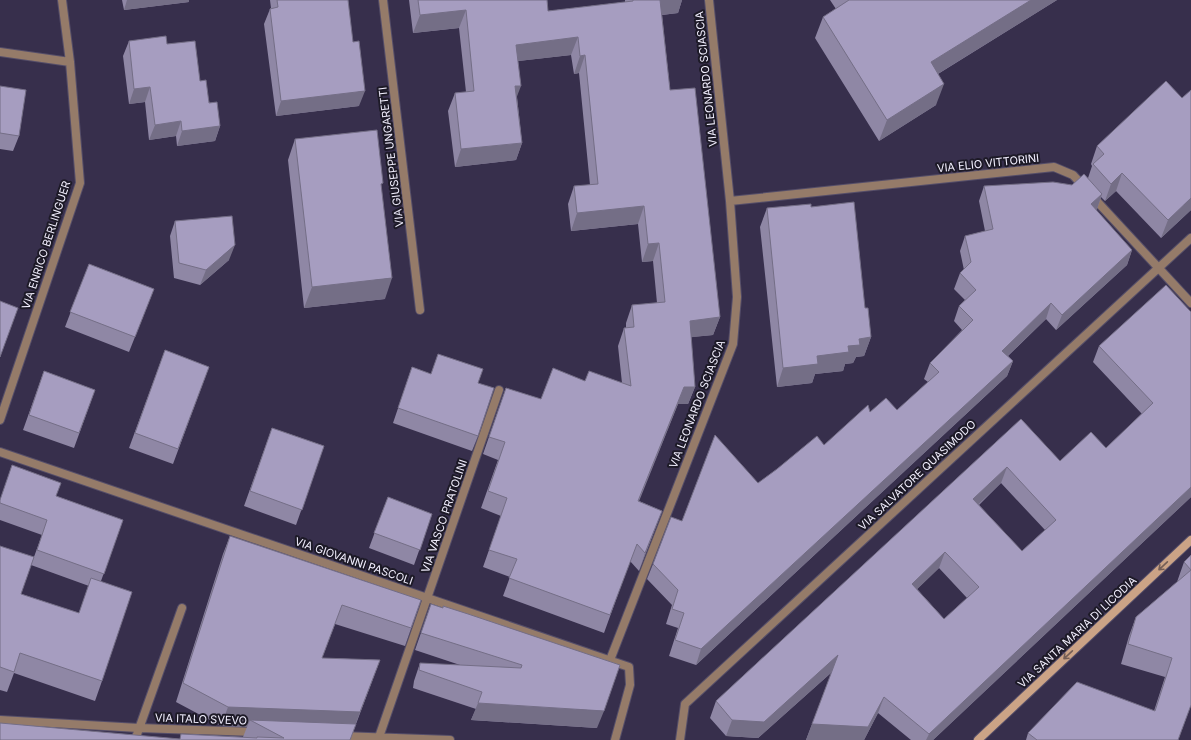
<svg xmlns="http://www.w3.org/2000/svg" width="1191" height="740" font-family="Inter,sans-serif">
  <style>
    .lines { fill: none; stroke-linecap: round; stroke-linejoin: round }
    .street-casing { stroke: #554e69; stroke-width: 10 }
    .secondary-casing { stroke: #554e69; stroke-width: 10 }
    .street { stroke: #957b69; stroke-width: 8 }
    .secondary { stroke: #cba386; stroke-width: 8 }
    .wall { fill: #8f87a5; fill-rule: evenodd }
    .shaded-wall { fill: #746e86 }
    .building { fill: #a69dc0; stroke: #746e86; fill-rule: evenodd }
    .oneway { stroke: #745e56 }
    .labels { text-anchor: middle; stroke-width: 4; stroke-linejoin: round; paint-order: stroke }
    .street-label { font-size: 11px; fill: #f3f0ff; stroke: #1d1a27 }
  </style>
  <rect width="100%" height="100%" fill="#372f4c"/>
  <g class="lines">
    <g class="street-casing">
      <path id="street" d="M 383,0 L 420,310
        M 0,52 L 70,62
        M 1092,196 L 1191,303
        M 730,201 L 1054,167 L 1073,175 L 1085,188
        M 0,420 L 80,183 L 70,62 L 62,0
        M 0,452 L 629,667 L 630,685 L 615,740
        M 610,660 L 733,344 L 737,297 L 730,201 L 709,0
        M 0,720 L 139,728 L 255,732
        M 341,736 L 450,740
        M 135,740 L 182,608
        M 378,740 L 499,390
        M 680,740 L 685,704 L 1191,238"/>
    </g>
    <g class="secondary-casing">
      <path id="secondary" d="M 978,740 L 1191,540"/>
    </g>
    <use href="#street" class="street"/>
    <use href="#secondary" class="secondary"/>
  </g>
  <path class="wall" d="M 122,0 L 189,0 L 189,2 L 124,10 Z
    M 270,0 L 348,0 L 359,106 L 276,116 L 264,24 L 270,9 L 271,8 Z
    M 409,0 L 547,0 L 548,11 L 625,2 L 625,0 L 682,0 L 678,13 L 662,15 L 670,90 L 720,317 L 713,335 L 691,337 L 695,387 L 688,404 L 678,404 L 639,501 L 662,511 L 639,571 L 630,561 L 604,633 L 503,596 L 510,577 L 483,567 L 501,516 L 481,508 L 498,460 L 483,454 L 506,388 L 541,399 L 585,381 L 622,383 L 618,346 L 624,328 L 626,328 L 626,323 L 632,305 L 657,303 L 653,261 L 642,262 L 638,224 L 571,231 L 568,204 L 574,186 L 590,185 L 579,73 L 574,74 L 571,55 L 518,61 L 517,97 L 522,143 L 516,160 L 455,167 L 448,111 L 455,93 L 466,92 L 459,28 L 413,33 Z
    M 830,0 L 1057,0 L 938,74 L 936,105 L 879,141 L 815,38 L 823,17 L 836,9 Z
    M 129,41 L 167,44 L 200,81 L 220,126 L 215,141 L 177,146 L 176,136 L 149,140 L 145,102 L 129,104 L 123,56 Z
    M 0,86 L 19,136 L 13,151 L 0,149 Z
    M 295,139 L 385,299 L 304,308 L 288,160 Z
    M 1097,146 L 1191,210 L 1161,238 L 1116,191 L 1105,201 L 1101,197 L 1097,209 L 1096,210 L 1132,250 L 1127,265 L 1056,330 L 1046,319 L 1008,356 L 1013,361 L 1007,376 L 696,665 L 669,656 L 678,628 L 666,624 L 672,605 L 647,579 L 653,564 L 682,521 L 758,483 L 824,445 L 870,412 L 897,410 L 928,382 L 924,379 L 930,363 L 962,330 L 954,321 L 959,306 L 965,300 L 954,289 L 960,273 L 964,270 L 960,251 L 965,236 L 985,231 L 979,201 L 984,186 L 1072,185 L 1088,178 L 1092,166 L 1091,164 Z
    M 811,207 L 865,308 L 871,337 L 864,356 L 856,357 L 853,363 L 845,364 L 843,371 L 815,374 L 812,383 L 777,387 L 760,227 L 767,208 Z
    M 175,221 L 229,260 L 200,285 L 174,278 L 170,236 Z
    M 89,264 L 154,289 L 129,352 L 65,327 Z
    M 1191,312 L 1191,497 L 933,740 L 911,740 L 878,713 L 864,740 L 806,740 L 832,672 L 758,738 L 726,736 L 710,718 L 716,701 L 1021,419 L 1060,461 L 1106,448 L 1142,414 L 1093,362 L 1099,346 ZM 1001,483 L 1045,530 L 1022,551 L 979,505 ZM 939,568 L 967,598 L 944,619 L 917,589 Z
    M 165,350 L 209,367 L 173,464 L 129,448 Z
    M 412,367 L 431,374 L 478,383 L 478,436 L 472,451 L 393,423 Z
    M 44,371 L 95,390 L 74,448 L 23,430 Z
    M 272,428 L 324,446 L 296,525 L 244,506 Z
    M 56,496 L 123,520 L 101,581 L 102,681 L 95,701 L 14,673 L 7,692 L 0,690 L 0,546 L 21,594 L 79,613 L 89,586 L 31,565 L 42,535 L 0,520 L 0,500 Z
    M 388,497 L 432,514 L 414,565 L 369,548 Z
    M 230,536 L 421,600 L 405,646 L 335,624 L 322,658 L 380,660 L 350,740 L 180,739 L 181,734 L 243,737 L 247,727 L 221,726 L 176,702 L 223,554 Z
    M 1191,555 L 1191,705 L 1178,740 L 1026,740 L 1028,733 L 1154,711 L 1165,677 L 1121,664 L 1129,636 L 1136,617 L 1177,582 L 1184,562 Z
    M 431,604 L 443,608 L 468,614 L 597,728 L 471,720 L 476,709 L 413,688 L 414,681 L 420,663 L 463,666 L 415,650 Z"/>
  <path class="shaded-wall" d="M 127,0 L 189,0 L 189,2 L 124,10 Z
    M 659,0 L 682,0 L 678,13 L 653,16 Z
    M 1031,0 L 1057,0 L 923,83 L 931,62 Z
    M 466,10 L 459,28 L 413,33 L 420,15 Z
    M 578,37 L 571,55 L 510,62 L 516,45 Z
    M 585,55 L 579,73 L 574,74 L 580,56 Z
    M 944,84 L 936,105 L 879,141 L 887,120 Z
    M 515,86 L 521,86 L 514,104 Z
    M 150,87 L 145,102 L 129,104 L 134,89 Z
    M 365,91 L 359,106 L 276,116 L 281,101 Z
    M 181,121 L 176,136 L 149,140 L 155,125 Z
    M 220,126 L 215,141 L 177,146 L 182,131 Z
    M 522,143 L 516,160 L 455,167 L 461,149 Z
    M 1122,173 L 1116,191 L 1105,201 L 1111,184 Z
    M 1102,194 L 1097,209 L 1085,220 L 1091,204 Z
    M 1191,198 L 1191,210 L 1161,238 L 1168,220 Z
    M 644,206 L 638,224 L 571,231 L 577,213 Z
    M 659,243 L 653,261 L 642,262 L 648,244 Z
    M 235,245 L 229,260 L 200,285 L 206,270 Z
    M 1132,250 L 1127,265 L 1056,330 L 1062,315 Z
    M 392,278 L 385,299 L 304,308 L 312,287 Z
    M 1051,303 L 1046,319 L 997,366 L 1002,351 Z
    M 720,317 L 713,335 L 684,338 L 690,321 Z
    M 871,337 L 864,356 L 856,357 L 853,363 L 845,364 L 843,371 L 815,374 L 812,383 L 777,387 L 783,368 L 817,356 L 848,346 L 859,339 Z
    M 1013,361 L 1007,376 L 696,665 L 701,649 Z
    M 684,387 L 695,387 L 688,404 L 678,404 L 632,519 Z
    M 1007,467 L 1001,483 L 967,515 L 973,499 Z
    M 1191,487 L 1191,497 L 933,740 L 926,740 L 929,734 Z
    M 662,511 L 655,528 L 639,571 L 645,553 Z
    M 945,552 L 939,568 L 906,600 L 912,584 Z
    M 838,655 L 832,672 L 758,738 L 726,736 L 732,720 Z
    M 380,660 L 353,731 L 250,720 L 247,727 L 221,726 L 228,707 Z
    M 884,697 L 878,713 L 864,740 L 806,740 L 812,724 Z
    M 478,703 L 604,711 L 597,728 L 471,720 Z"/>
  <path class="building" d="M 277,0 L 348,0 L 353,42 L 359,41 L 365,91 L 281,101 L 270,9 L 278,7 Z
    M 418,0 L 547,0 L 548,11 L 633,1 L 633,0 L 660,0 L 670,90 L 695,88 L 720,317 L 690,321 L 695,387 L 684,387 L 638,501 L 662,511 L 645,553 L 637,544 L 610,615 L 509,578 L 517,559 L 489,550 L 507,498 L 488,491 L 505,442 L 489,437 L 506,388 L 541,399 L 553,368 L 585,381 L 589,371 L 631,386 L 624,328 L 634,327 L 632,305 L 665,302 L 659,243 L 648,244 L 644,206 L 577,213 L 574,186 L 598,184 L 585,55 L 580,56 L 578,37 L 516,45 L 521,86 L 515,86 L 522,143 L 461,149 L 455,93 L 474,91 L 466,10 L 420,15 Z
    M 849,0 L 1031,0 L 931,62 L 944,84 L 887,120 L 823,17 Z
    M 166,36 L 167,44 L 195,41 L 200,81 L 206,80 L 209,103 L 217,102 L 220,126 L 182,131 L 181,121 L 155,125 L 150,87 L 134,89 L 129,41 Z
    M 1166,81 L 1182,98 L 1191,90 L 1191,198 L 1168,220 L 1122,173 L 1111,184 L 1093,164 L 1104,154 L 1097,146 Z
    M 0,86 L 26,90 L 19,136 L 0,133 Z
    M 377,130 L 383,183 L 381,184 L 392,278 L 312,287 L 295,139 Z
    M 1084,174 L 1102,194 L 1091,204 L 1132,250 L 1062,315 L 1051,303 L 1002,351 L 1013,361 L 701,649 L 675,640 L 684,613 L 672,609 L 678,590 L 653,564 L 671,517 L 682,521 L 715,435 L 758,483 L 777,469 L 817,436 L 824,445 L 868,405 L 870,412 L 886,398 L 897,410 L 939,372 L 930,363 L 973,320 L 959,306 L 976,290 L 960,273 L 971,262 L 965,236 L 993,229 L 984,186 L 1053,182 L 1072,185 Z
    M 854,202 L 865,308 L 868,308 L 871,337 L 859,339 L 860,345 L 848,346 L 849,352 L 817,356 L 818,364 L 783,368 L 767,208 L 811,204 L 811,207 Z
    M 232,216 L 235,245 L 206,270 L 179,263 L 175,221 Z
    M 89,264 L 154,289 L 135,337 L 70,312 Z
    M 1166,285 L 1191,312 L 1191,487 L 929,734 L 884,697 L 868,727 L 812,724 L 838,655 L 764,722 L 732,720 L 716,701 L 1021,419 L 1060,461 L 1091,432 L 1106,448 L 1153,403 L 1099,346 ZM 1007,467 L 1056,520 L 1022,551 L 973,499 ZM 945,552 L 979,587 L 944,619 L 912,584 Z
    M 0,301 L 18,308 L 0,357 Z
    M 165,350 L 209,367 L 178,449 L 135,433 Z
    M 438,354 L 483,369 L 478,383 L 494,388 L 478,436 L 398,408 L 412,367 L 431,374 Z
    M 44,371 L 95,390 L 79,433 L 29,415 Z
    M 272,428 L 324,446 L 302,510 L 250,491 Z
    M 12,465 L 61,483 L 56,496 L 123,520 L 104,574 L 37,550 L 47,520 L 0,503 L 0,500 Z
    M 388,497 L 432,514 L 420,550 L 374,533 Z
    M 230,536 L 421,600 L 411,628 L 342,605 L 322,658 L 380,660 L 360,712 L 228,707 L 183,683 Z
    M 0,546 L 34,557 L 21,594 L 79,613 L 91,578 L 132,592 L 102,681 L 20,653 L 14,672 L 0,667 Z
    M 1191,555 L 1191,705 L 1178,740 L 1037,740 L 1028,733 L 1077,682 L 1155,711 L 1172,658 L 1128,644 L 1136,617 L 1191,570 L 1184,562 Z
    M 431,604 L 443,608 L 443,606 L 468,614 L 620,665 L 604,711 L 478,703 L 482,692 L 419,670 L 420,663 L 521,668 L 522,665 L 421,633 Z
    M 250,720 L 356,724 L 350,740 L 0,740 L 0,723 L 180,739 L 181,734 L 257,738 L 257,737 L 284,738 Z"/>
  <defs><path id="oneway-shaft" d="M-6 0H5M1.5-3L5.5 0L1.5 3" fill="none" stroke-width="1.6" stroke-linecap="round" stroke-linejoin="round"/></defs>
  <g class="oneway">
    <use href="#oneway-shaft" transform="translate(1163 566) rotate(137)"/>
    <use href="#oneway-shaft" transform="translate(1068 655) rotate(137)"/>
  </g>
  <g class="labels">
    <g class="street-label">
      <text transform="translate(706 79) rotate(-96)" y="4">VIA LEONARDO SCIASCIA</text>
      <text transform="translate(391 157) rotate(-97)" y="4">VIA GIUSEPPE UNGARETTI</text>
      <text transform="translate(988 163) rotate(-6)" y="4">VIA ELIO VITTORINI</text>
      <text transform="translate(46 245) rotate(-72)" y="4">VIA ENRICO BERLINGUER</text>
      <text transform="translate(697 404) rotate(-69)" y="4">VIA LEONARDO SCIASCIA</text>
      <text transform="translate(917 475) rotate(-43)" y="4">VIA SALVATORE QUASIMODO</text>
      <text transform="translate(444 516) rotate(-71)" y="4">VIA VASCO PRATOLINI</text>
      <text transform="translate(354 561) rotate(19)" y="4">VIA GIOVANNI PASCOLI</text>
      <text transform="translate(1077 632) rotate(-43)" y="4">VIA SANTA MARIA DI LICODIA</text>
      <text transform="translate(201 719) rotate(2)" y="4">VIA ITALO SVEVO</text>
    </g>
  </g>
</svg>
